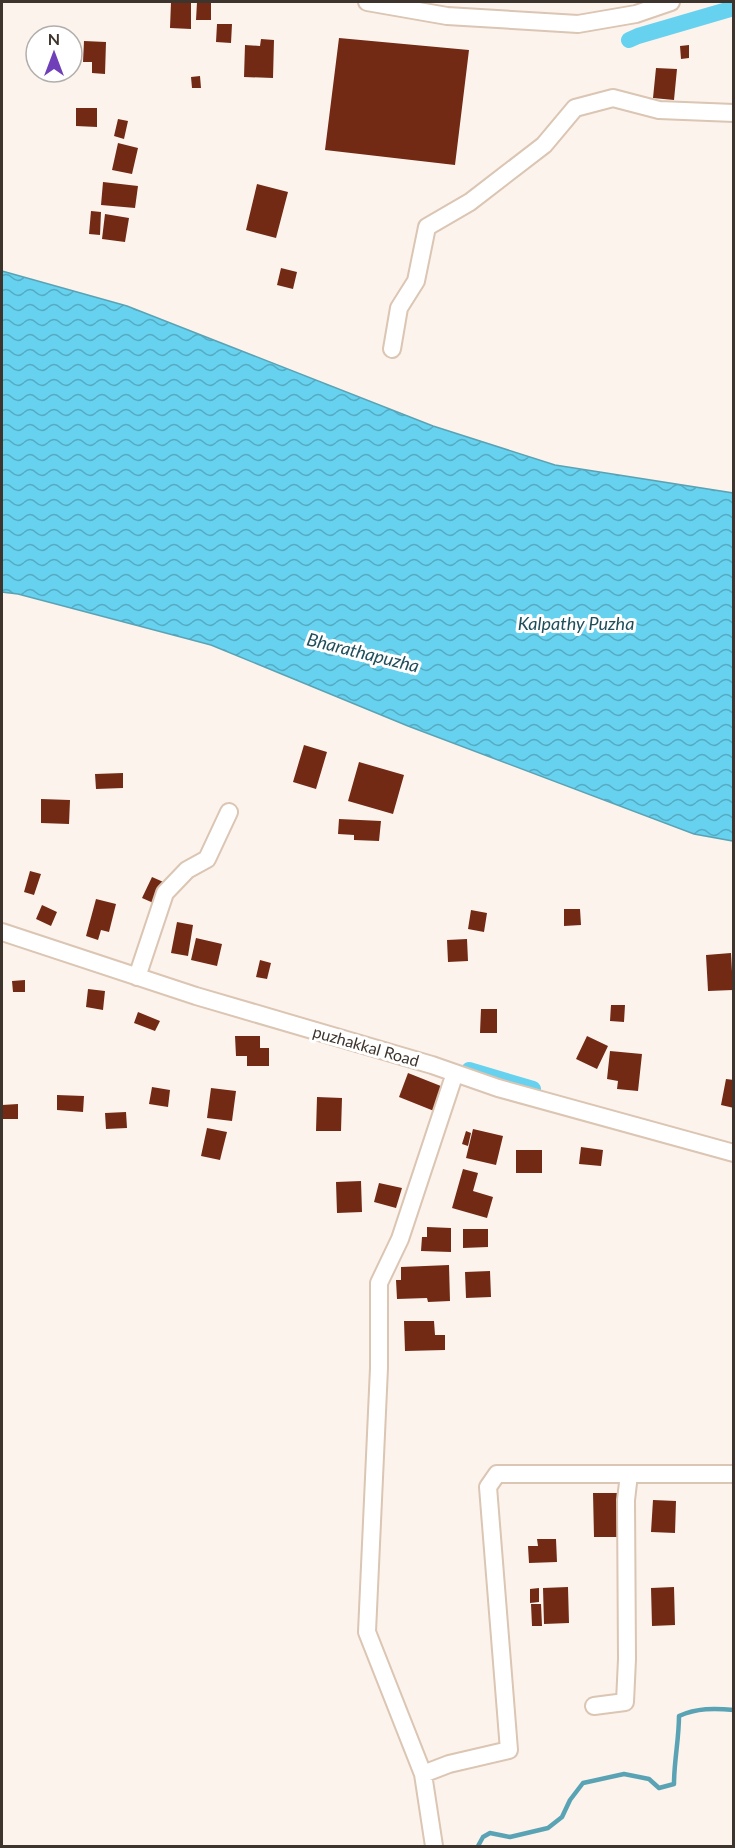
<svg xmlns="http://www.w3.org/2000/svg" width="735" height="1848" font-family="Lato,sans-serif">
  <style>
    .water { fill: url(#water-waves); stroke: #5aa3b5; stroke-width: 1.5 }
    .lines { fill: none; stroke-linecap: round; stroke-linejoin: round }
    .stream { stroke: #5aa3b5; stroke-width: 4.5 }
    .canal { stroke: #66d2ef; stroke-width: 16 }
    .building { fill: #732a15 }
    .street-casing { stroke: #dbc5b3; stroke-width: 20 }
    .street { stroke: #fff; stroke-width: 16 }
    .labels { text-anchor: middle; stroke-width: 6; stroke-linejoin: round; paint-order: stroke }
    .street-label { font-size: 16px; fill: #3d342d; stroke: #fff }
    .water-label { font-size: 18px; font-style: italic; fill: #204f5c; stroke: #fff }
  </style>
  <defs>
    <pattern id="water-waves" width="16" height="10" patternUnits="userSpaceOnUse" patternTransform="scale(1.5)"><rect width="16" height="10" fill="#66d2ef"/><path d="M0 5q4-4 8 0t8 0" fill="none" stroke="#55abc2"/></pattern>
  </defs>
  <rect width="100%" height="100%" fill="#fcf3ec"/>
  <path class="water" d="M 2,271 L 127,306 L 433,426 L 555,465 L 733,493 L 733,841 L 694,834 L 408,726 L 211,645 L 18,594 L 2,592 Z"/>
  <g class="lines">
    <path class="stream" d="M 478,1846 L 483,1837 L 490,1833 L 510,1837 L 548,1828 L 562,1817 L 570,1800 L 583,1783 L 624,1774 L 649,1779 L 659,1788 L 674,1784 C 674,1761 679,1739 679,1716 C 697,1708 714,1708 734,1710"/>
    <path class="canal" d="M 629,40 L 638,36 L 734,8
      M 469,1070 L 533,1089"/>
  </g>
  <path class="building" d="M 171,2 L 191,2 L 191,29 L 170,28 Z
    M 197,2 L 211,2 L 211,20 L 196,20 Z
    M 217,24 L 232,24 L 231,43 L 216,42 Z
    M 339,38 L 469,50 L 455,165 L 325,150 Z
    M 261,39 L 274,40 L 273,78 L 244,77 L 245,45 L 260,46 Z
    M 84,41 L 106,42 L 105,74 L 92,73 L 92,62 L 83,62 Z
    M 689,45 L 689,58 L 681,59 L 680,46 Z
    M 656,68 L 677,69 L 674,100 L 653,98 Z
    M 200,76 L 201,88 L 192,88 L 191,77 Z
    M 76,108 L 97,108 L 97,127 L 76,126 Z
    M 118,119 L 128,121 L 124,139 L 114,136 Z
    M 118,143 L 138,148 L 132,174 L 112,170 Z
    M 103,182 L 138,186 L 135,208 L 101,205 Z
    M 257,184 L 288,192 L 276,238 L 246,230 Z
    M 91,211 L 101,212 L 100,235 L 89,234 Z
    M 105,214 L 129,218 L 125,242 L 102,239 Z
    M 281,268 L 297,272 L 293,289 L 277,285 Z
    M 304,745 L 327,752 L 316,789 L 293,782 Z
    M 359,762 L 404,775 L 393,814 L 348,801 Z
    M 123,773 L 123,788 L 96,789 L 95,774 Z
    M 41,799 L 70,800 L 69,824 L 41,823 Z
    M 339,819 L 381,821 L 379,841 L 354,840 L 354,835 L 338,834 Z
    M 30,871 L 41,874 L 34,895 L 24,892 Z
    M 152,877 L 168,884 L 158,905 L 142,898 Z
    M 96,899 L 116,904 L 109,932 L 101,930 L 98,940 L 86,936 Z
    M 42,905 L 57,912 L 51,926 L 36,919 Z
    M 564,909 L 580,909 L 581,925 L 564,926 Z
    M 471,910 L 487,913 L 484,932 L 468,929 Z
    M 177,922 L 193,925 L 188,956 L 171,953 Z
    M 196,938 L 222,944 L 217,966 L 191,960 Z
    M 467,939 L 468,961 L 448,962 L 447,940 Z
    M 731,953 L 733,990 L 708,991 L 706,955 Z
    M 260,960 L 271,963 L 267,979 L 256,977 Z
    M 25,980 L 25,992 L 13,992 L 12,981 Z
    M 88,989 L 105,991 L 103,1010 L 86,1007 Z
    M 611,1005 L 625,1005 L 624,1022 L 610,1021 Z
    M 481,1009 L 497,1009 L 497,1033 L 480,1033 Z
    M 138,1012 L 160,1021 L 155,1031 L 134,1023 Z
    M 235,1036 L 260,1036 L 260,1048 L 269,1048 L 269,1066 L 247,1066 L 247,1056 L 236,1056 Z
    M 587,1036 L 608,1046 L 597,1069 L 576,1059 Z
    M 610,1051 L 642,1054 L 638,1091 L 617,1089 L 618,1081 L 607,1079 Z
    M 408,1073 L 456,1092 L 439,1113 L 399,1097 Z
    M 726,1079 L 734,1080 L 734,1108 L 721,1105 Z
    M 152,1087 L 170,1090 L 168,1107 L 149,1104 Z
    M 211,1088 L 236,1091 L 232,1121 L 207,1118 Z
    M 57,1095 L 84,1096 L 83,1112 L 57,1110 Z
    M 317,1097 L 342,1098 L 341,1131 L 316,1131 Z
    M 18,1104 L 18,1119 L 2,1119 L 2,1105 Z
    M 126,1112 L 127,1128 L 106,1129 L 105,1113 Z
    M 207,1128 L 227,1132 L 220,1160 L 201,1156 Z
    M 473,1129 L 503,1136 L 496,1165 L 466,1158 Z
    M 466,1131 L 471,1133 L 468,1146 L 462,1144 Z
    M 581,1147 L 603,1150 L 601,1166 L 579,1164 Z
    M 516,1150 L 542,1150 L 542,1173 L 516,1173 Z
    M 463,1169 L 478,1173 L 473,1191 L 493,1197 L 487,1218 L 452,1208 Z
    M 361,1181 L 362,1212 L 337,1213 L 336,1182 Z
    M 379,1183 L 402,1188 L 396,1208 L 374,1202 Z
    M 427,1227 L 451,1228 L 451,1252 L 421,1251 L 422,1237 L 427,1237 Z
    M 463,1229 L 488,1229 L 488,1247 L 463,1248 Z
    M 449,1265 L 450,1301 L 428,1302 L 427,1298 L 397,1299 L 396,1280 L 401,1280 L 401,1267 Z
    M 490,1271 L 491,1297 L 466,1298 L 465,1272 Z
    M 404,1321 L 434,1321 L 435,1335 L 445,1335 L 445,1350 L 405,1351 Z
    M 593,1493 L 618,1493 L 619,1537 L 594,1537 Z
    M 653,1500 L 676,1501 L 675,1533 L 651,1532 Z
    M 537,1539 L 556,1539 L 557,1562 L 529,1563 L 528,1546 L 538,1546 Z
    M 568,1587 L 569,1623 L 544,1624 L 543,1588 Z
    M 674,1587 L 675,1625 L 652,1626 L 651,1588 Z
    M 539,1588 L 539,1602 L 530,1603 L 530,1589 Z
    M 531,1604 L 541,1604 L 542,1626 L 532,1626 Z"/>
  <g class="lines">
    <g class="street-casing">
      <path id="street" d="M 367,2 L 447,16 L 578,24 L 636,14 L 671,2
        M 392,349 L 399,308 L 416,281 L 427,227 L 470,202 L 544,145 L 575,108 L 613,98 L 659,110 L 734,113
        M 2,932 L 196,996 L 432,1065 L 498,1088 L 734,1153
        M 137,977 L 165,893 L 187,870 L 207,859 L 229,812
        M 594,1706 L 625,1702 L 627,1659 L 626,1500 L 629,1474
        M 423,1774 L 367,1632 L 379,1368 L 379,1283 L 400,1239 L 455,1073
        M 434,1846 L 423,1774 L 449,1764 L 509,1750 L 488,1487 L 497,1474 L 734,1474"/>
    </g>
    <use href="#street" class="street"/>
  </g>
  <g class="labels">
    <g class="street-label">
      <text transform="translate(366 1046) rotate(16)" y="6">puzhakkal Road</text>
    </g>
    <g class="water-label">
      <text x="576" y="630">Kalpathy Puzha</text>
      <text transform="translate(363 653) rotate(14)" y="6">Bharathapuzha</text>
    </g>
  </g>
  <rect width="735" height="1848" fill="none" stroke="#3d342d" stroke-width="6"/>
  <g transform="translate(54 54)"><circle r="28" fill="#ffffff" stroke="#b1aeab" stroke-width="1.5"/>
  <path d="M0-4.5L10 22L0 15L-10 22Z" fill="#6f40b7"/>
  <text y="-9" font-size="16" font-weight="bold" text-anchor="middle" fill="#3d342d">N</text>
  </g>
</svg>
